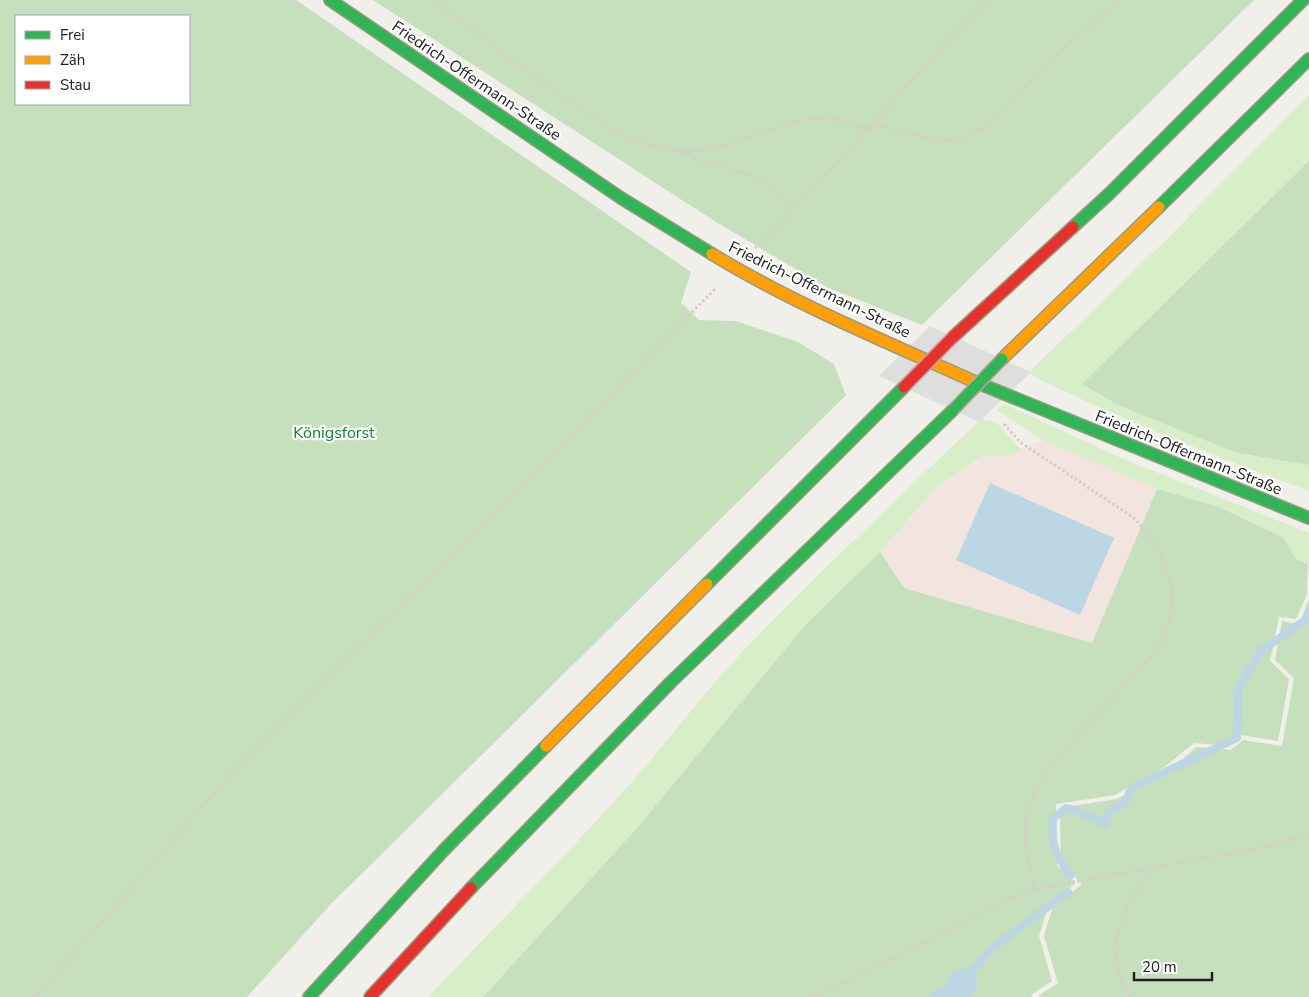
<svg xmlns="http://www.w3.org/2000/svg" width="1309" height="997" font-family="'Nunito Sans',sans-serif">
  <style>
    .commercial { fill: #f2e5e0 }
    .grass { fill: #d7eec8 }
    .forest { fill: #c6e0be; fill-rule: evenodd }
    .water { fill: #bcd6e4 }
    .pier { fill: #dededc }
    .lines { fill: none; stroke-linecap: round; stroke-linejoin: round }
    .stream { stroke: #bcd6e4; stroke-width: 8 }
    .canal { stroke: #bcd6e4; stroke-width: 28 }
    .fast-casing { stroke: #969b80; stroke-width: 14 }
    .slow-casing { stroke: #969b80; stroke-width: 14 }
    .jam-casing { stroke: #969b80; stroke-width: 14 }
    .path { stroke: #d9ccc8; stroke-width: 3; stroke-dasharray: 2.5 2.5; stroke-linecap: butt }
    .fast { stroke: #30b455; stroke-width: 11 }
    .slow { stroke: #ff9f0a; stroke-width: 11 }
    .jam { stroke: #e5322d; stroke-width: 11 }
    .fast-bridge-casing { stroke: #c7a0a6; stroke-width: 14; stroke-linecap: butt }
    .jam-bridge-casing { stroke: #c7a0a6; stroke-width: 14; stroke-linecap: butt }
    .fast-bridge { stroke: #30b455; stroke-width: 11 }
    .jam-bridge { stroke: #e5322d; stroke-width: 11 }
    .labels { text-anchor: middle; stroke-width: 4.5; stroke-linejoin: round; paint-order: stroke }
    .street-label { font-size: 16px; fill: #212121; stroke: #fff }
    .park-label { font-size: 16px; fill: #058a23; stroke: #fff }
  </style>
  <rect width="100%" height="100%" fill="#f0efea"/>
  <path class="commercial" d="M 1042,440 L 1157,489 L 1092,643 L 904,588 L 880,552 L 937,487 L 981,456 L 1003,456 Z"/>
  <path class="grass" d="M 1309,95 L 1309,161 L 1082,384 L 1236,453 L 1309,465 L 1309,491 C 1216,457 1122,420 1033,376 L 1029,372 L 1166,240 Z
    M 1004,404 L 1121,458 L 1309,533 L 1309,564 L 1296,559 L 1284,538 L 1219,507 L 1157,489 L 1042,440 L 997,410 Z
    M 982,418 L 986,421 L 988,420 L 997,423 L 1021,450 L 1003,456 L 981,456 L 937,487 L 880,552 L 807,623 L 637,828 L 483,997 L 428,997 C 496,926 565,856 631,783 C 671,738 706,689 748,646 C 824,567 904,493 982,418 Z"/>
  <path class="forest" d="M 0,0 L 296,0 L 691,272 L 681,303 L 699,320 L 736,321 L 798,342 L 834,364 L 846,395 L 330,905 L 247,997 L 0,997 ZM 16,16 L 189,16 L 189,104 L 16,104 Z
    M 373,0 L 1254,0 L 922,325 L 826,287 L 716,222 Z
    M 1309,161 L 1309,465 L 1237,453 L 1120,406 L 1082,384 Z
    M 1157,489 L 1219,507 L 1284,538 L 1296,559 L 1308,564 L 1307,594 L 1296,619 L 1279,617 L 1270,661 L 1289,679 L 1278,741 L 1241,735 L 1229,746 L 1194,743 L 1163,768 L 1115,795 L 1056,804 L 1057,865 L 1075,884 L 1048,907 L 1039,936 L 1052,981 L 1031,995 L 1033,997 L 483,997 L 637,828 L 807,623 L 880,552 L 904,588 L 1092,643 Z
    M 1309,599 L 1309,997 L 1041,997 L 1038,996 L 1058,983 L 1044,936 L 1052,909 L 1082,884 L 1061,863 L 1060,808 L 1116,799 L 1166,774 L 1196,747 L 1231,750 L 1243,740 L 1282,746 L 1294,678 L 1275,660 L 1282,621 L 1299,624 Z"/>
  <path class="water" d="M 990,483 L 1114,538 L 1080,615 L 956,560 Z"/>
  <path class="pier" d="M 930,326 L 1031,372 L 979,422 L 879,376 Z"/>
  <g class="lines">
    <path class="stream" d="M 1070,876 C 1055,852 1051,848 1053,819 L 1066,808 L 1078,811 L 1106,824 L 1108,812 L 1126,801 L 1131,788 L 1237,738 L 1238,689 L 1261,651 L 1304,621 L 1309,613
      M 933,997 L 963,982 L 991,949 L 1068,892"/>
    <path class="canal" d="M 954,997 L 963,982"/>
    <g class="fast-casing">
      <path id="fast" d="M 330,0 L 621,198 L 712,254
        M 1159,207 L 1309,59
        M 1073,227 L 1109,194 L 1303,0
        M 973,381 L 1309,518
        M 707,584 L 904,387
        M 471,888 L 671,682 L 953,410
        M 309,997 L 444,850 L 546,746"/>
    </g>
    <g class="slow-casing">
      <path id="slow" d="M 712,254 C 794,304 885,341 973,381
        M 1002,359 L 1159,207
        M 546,746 L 707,584"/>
    </g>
    <g class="jam-casing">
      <path id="jam" d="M 953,337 L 1073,227
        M 370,997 L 471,888"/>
    </g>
    <path class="path" d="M 433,0 L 523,69 L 627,139 L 684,152 L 702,150 L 740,141 L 781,126 L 802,120 L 823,119 L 846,120 L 868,129 L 883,126 L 935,140 L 951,140 L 967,136 L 984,128 L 999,115 L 1050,60 L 1119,0
      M 685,152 L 701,161 L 764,179 L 794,208
      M 755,248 C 837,169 907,80 987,0
      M 1004,424 L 1020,442 L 1134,518 C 1151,534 1163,554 1169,576 C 1175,596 1173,623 1161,642 C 1152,658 1137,672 1124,685 C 1104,708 1082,729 1062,752 C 1047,770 1029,794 1026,818 C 1022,841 1030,866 1035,889
      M 34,997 L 65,964 L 243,760 L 487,520 L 716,288
      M 813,997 L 929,940 L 1002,901 L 1035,889 L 1239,852 L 1309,836
      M 1130,997 C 1101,944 1122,916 1149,869"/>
    <use href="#fast" class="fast"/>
    <use href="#slow" class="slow"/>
    <use href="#jam" class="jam"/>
    <g class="fast-bridge-casing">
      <path id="fast-bridge" d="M 953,410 L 1002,359"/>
    </g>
    <g class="jam-bridge-casing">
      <path id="jam-bridge" d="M 904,387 L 953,337"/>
    </g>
    <use href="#fast-bridge" class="fast-bridge"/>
    <use href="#jam-bridge" class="jam-bridge"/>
  </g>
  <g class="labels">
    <g class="street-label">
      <text transform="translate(477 80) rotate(34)" y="6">Friedrich-Offermann-Straße</text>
      <text transform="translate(820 289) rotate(26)" y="6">Friedrich-Offermann-Straße</text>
      <text transform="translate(1189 452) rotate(22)" y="6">Friedrich-Offermann-Straße</text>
    </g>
    <g class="park-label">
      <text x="334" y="438">Königsforst</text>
    </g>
  </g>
  <rect x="15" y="15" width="175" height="90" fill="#ffffff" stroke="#a6a6a6"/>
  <rect x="25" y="31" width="25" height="8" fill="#30b455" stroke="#a6a6a6"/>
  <text x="60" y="40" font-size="15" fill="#212121">Frei</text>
  <rect x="25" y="56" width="25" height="8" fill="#ff9f0a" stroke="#a6a6a6"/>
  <text x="60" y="65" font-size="15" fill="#212121">Zäh</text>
  <rect x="25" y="81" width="25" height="8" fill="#e5322d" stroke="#a6a6a6"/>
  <text x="60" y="90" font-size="15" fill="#212121">Stau</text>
  <path d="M1134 972v8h78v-8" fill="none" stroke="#212121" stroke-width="2.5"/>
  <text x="1142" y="972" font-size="15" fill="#212121" stroke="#ffffff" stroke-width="4" paint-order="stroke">20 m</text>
</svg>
